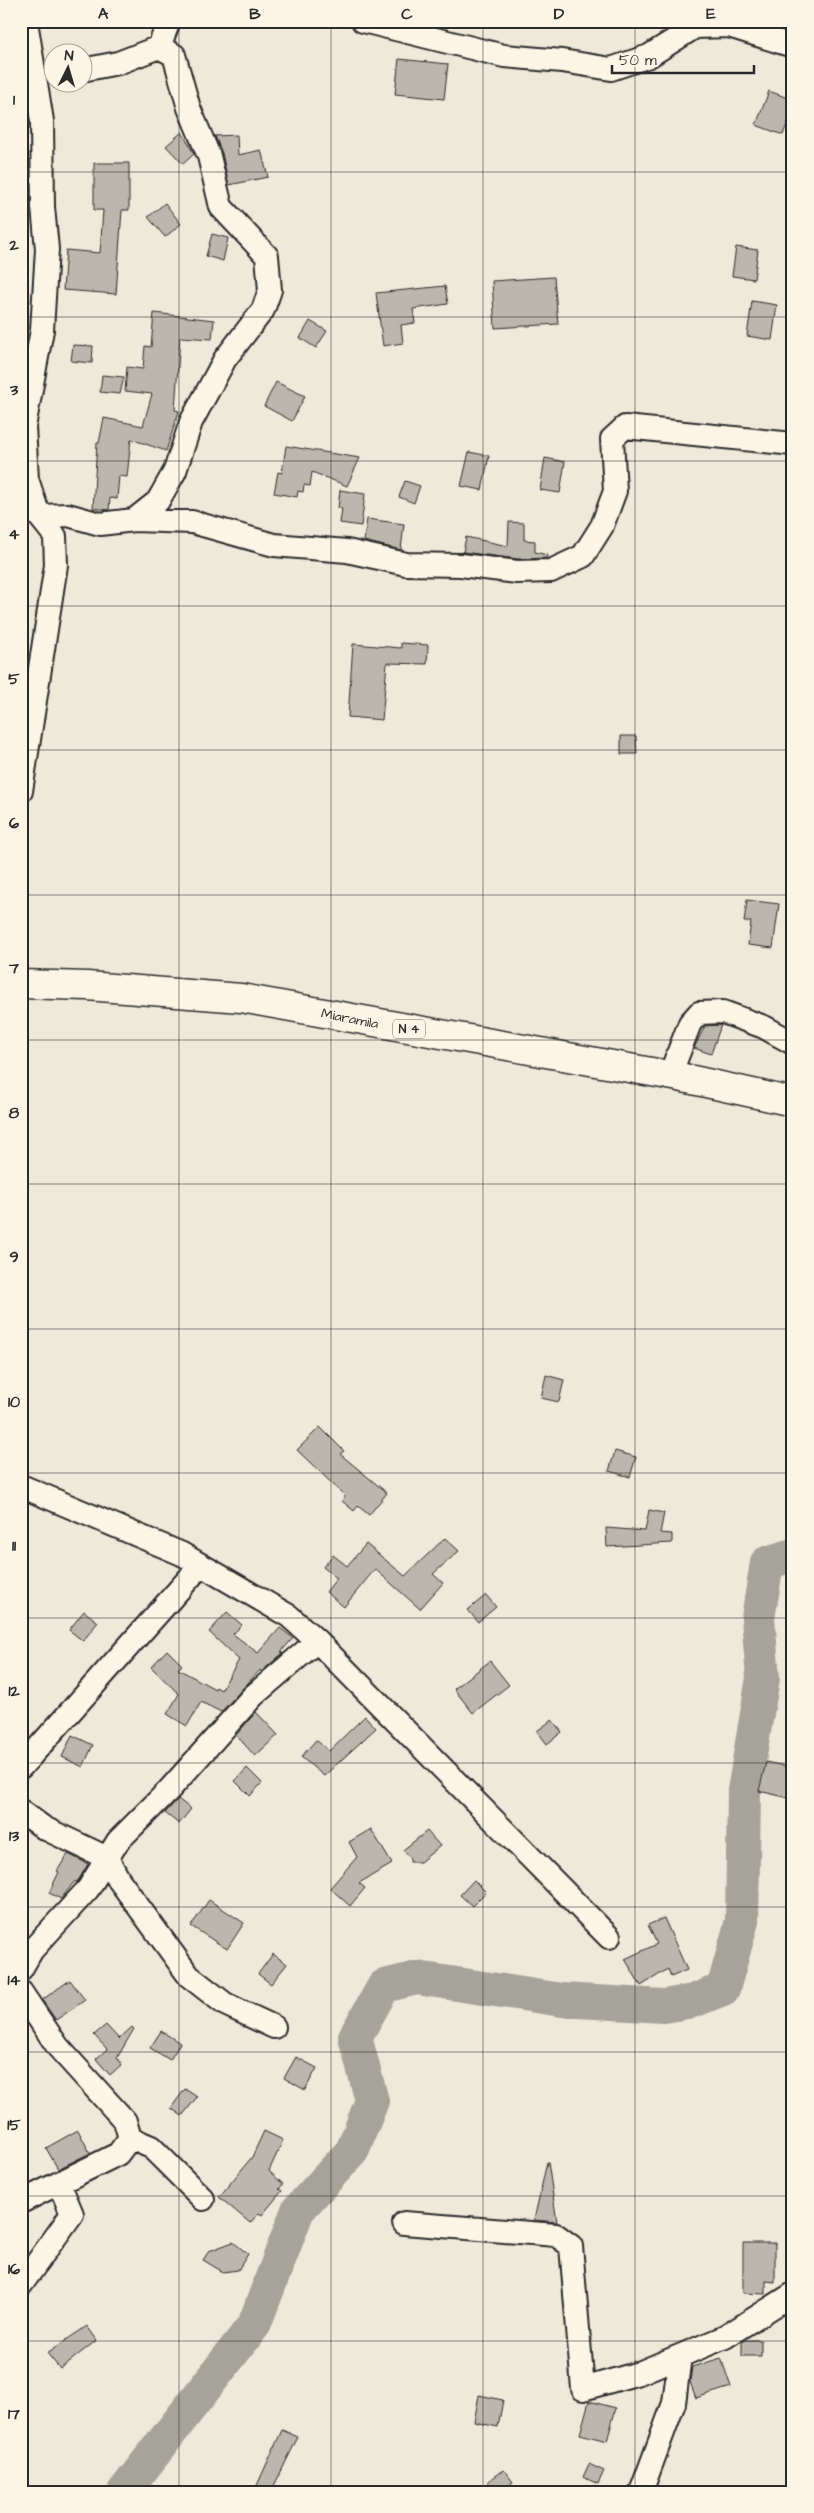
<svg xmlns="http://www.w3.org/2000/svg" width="814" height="2513" font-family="'Architects Daughter',sans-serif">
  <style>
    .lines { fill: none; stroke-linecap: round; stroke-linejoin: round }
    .river { stroke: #a6a399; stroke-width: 34 }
    .building { fill: #bcb7ac; stroke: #2b2b2b }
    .minor-casing { stroke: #2b2b2b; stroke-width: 26 }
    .major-casing { stroke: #2b2b2b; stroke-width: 31 }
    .minor { stroke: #fcf5e5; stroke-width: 22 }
    .major { stroke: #fcf5e5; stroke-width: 28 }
    .grid { fill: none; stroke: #2b2b2b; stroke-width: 1; stroke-opacity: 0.55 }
    .labels { text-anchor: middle; stroke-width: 4; stroke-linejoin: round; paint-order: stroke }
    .shield { fill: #fcf5e5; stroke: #6a6863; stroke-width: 1 }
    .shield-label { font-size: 12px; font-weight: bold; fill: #2b2b2b }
    .street-label { font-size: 14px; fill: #2b2b2b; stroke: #fcf5e5 }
    .neatline { fill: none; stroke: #2b2b2b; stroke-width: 2 }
    .grid-label { font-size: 16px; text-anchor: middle; font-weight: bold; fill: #2b2b2b }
  </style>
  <rect width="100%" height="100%" fill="#efe9da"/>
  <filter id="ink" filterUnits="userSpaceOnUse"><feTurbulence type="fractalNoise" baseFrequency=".02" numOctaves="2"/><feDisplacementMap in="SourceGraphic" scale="10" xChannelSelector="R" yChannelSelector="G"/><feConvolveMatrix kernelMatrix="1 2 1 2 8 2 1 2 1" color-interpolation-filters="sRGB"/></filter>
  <g filter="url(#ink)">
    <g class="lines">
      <path class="river" d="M 124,2492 L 254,2325 L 298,2210 L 352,2151 L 372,2101 L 355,2037 L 384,1986 L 417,1978 L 562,2000 L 664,2006 L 693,2001 L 723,1989 L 742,1921 L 744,1791 L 763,1678 L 758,1618 L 767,1563 L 793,1555"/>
    </g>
    <path class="building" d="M 399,59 L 448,64 L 444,99 L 395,94 Z
      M 769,91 L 793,100 L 793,109 L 783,135 L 756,125 Z
      M 182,132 L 194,154 L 183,164 L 166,146 Z
      M 237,135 L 238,155 L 261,150 L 268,177 L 229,185 L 222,153 L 215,136 Z
      M 94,163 L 129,163 L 129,210 L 122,210 L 116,294 L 63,290 L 66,250 L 100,253 L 103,210 L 94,210 Z
      M 165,203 L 181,224 L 165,237 L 148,217 Z
      M 212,234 L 228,238 L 223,261 L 206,256 Z
      M 736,247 L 758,250 L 754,279 L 732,276 Z
      M 554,277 L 558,324 L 495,328 L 492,281 Z
      M 445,286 L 448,304 L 413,309 L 415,323 L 401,325 L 403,343 L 383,346 L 376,293 Z
      M 752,301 L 777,305 L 772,340 L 747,336 Z
      M 154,313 L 214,320 L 212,339 L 180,337 L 175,410 L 179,411 L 166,451 L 131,439 L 127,477 L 119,476 L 117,499 L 110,498 L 109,510 L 93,508 L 97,443 L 99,443 L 104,418 L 143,426 L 152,394 L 125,391 L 127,367 L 143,369 L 145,346 L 151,347 Z
      M 310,321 L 327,331 L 316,348 L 300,338 Z
      M 73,345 L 93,346 L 92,363 L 71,361 Z
      M 102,375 L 124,377 L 120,394 L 100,392 Z
      M 276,382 L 305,396 L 292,421 L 264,406 Z
      M 286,446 L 360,458 L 347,486 L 312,472 L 310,486 L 304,485 L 303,492 L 298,491 L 297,497 L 274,493 L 278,472 L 282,473 Z
      M 469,452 L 489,456 L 482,490 L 461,486 Z
      M 545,458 L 565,462 L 560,493 L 540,490 Z
      M 405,481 L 420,486 L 414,503 L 399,497 Z
      M 340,490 L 365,494 L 361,526 L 340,523 L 342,509 L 338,508 Z
      M 367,519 L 404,524 L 401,550 L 364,541 Z
      M 509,522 L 524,523 L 524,540 L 535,541 L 535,552 L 547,555 L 547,558 L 518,559 L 463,552 L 466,537 L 508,546 Z
      M 401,643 L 428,645 L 427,664 L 387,663 L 382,720 L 348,717 L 353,644 L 401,648 Z
      M 621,736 L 636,736 L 637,754 L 621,754 Z
      M 747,900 L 779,904 L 773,948 L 748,945 L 751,922 L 744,922 Z
      M 721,1025 L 711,1054 L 694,1048 L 705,1026 Z
      M 546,1375 L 564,1380 L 559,1402 L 541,1398 Z
      M 320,1427 L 344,1451 L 340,1454 L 387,1493 L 369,1515 L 358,1506 L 354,1511 L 342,1501 L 345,1496 L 297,1450 Z
      M 615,1451 L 636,1457 L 630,1477 L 609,1471 Z
      M 649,1510 L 664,1513 L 660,1533 L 672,1534 L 672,1543 L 607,1547 L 606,1528 L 645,1531 Z
      M 445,1538 L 459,1551 L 433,1574 L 443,1583 L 420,1609 L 375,1569 L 344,1607 L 326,1592 L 337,1578 L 323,1567 L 333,1555 L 347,1566 L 366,1544 L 405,1576 Z
      M 486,1595 L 496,1607 L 478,1622 L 468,1610 Z
      M 84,1611 L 98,1622 L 83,1641 L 69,1630 Z
      M 227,1612 L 242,1625 L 233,1634 L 258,1653 L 280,1628 L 293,1638 L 281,1652 L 283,1653 L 261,1672 L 260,1670 L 221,1712 L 201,1702 L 187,1726 L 167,1714 L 179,1694 L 151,1667 L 167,1650 L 182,1665 L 178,1669 L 215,1689 L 216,1687 L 221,1690 L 239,1660 L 209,1632 Z
      M 490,1661 L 509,1685 L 473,1713 L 454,1689 Z
      M 256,1712 L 278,1735 L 255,1756 L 236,1735 Z
      M 365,1716 L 376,1728 L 324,1776 L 301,1757 L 316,1740 L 329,1751 Z
      M 552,1720 L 562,1732 L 547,1744 L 537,1731 Z
      M 72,1735 L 93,1745 L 83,1767 L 62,1757 Z
      M 766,1762 L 793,1768 L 793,1785 L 789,1798 L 759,1791 Z
      M 247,1768 L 262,1783 L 250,1796 L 235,1781 Z
      M 178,1799 L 191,1809 L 179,1824 L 165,1813 Z
      M 371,1829 L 392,1864 L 359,1883 L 365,1888 L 350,1906 L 330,1888 L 357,1857 L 349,1842 Z
      M 427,1831 L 440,1846 L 420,1862 L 410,1862 L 410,1858 L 403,1850 Z
      M 68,1854 L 88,1864 L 78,1881 L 74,1882 L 61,1899 L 49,1893 L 59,1872 L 57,1871 Z
      M 474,1880 L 486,1892 L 472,1906 L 460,1895 Z
      M 209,1900 L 244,1923 L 227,1949 L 191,1926 Z
      M 664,1918 L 687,1970 L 671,1977 L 668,1969 L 641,1986 L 625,1959 L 657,1944 L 648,1925 Z
      M 273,1954 L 287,1964 L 271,1984 L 258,1974 Z
      M 70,1980 L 85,2000 L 56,2020 L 42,2000 Z
      M 106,2025 L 119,2039 L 132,2027 L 134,2029 L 117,2058 L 122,2064 L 110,2075 L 96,2059 L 107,2049 L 94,2035 Z
      M 161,2031 L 180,2043 L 170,2060 L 150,2048 Z
      M 296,2057 L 317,2068 L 305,2090 L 284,2078 Z
      M 185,2089 L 197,2097 L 182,2116 L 171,2108 Z
      M 78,2130 L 90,2153 L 58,2169 L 46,2148 Z
      M 264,2131 L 283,2140 L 269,2171 L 283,2184 L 279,2189 L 282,2191 L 262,2215 L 259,2213 L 250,2223 L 219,2197 L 252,2157 Z
      M 547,2162 L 548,2162 L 557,2222 L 534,2220 Z
      M 233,2242 L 248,2254 L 238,2270 L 223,2272 L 203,2260 L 209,2251 Z
      M 743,2243 L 775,2243 L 775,2282 L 766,2281 L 766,2294 L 743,2293 Z
      M 87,2326 L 97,2340 L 60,2369 L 47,2353 Z
      M 745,2340 L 761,2340 L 761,2356 L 742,2356 L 742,2342 Z
      M 721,2358 L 731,2387 L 696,2398 L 690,2382 L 692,2367 Z
      M 479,2395 L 503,2400 L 498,2427 L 474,2422 Z
      M 589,2401 L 616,2408 L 607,2441 L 580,2434 Z
      M 282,2430 L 298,2437 L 271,2492 L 254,2492 Z
      M 589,2464 L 604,2471 L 598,2484 L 583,2477 Z
      M 504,2470 L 513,2482 L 501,2492 L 495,2492 L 487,2482 Z"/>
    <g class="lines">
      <g class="minor-casing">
        <path id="minor" d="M 363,21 L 504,56 L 562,61 L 611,69 L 649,56 L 695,27 L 729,26 L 793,46
          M 82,70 L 118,63 L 159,47 L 169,21
          M 39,516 L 68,515 L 100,524 L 134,520 L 158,501 L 175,471 L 191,422 L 225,359 L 263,310 L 270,290 L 267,256 L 221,207 L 209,156 L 189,108 L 174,55 L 159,47
          M 134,520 L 192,522 L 274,545 L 347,551 L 406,564 L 461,565 L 517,572 L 551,571 L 583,556 L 602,526 L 615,491 L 612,439 L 625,427 L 793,444
          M 21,791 L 56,565 L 55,536 L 39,516 L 27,479 L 24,427 L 42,330 L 47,249 L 43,207 L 42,121 L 26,21
          M 670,1075 L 690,1023 L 699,1013 L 723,1012 L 764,1027 L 793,1043
          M 21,1486 L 182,1554 L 289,1616 L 317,1641 L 609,1937
          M 21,1767 L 201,1565
          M 21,1811 L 44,1828 L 107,1858 L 119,1880 L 189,1976 L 225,2004 L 274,2027
          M 21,1969 L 32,1950 L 88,1889 L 118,1841 L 169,1790 L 253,1696 L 317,1641
          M 21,1992 L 58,2047 L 125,2121 L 130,2138 L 118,2154 L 59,2183 L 72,2214 L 21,2285
          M 130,2138 L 151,2147 L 203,2199
          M 21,2202 L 59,2183
          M 404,2223 L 556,2235 L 571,2246 L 583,2389 L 639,2373 L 725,2337 L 793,2294
          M 641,2492 L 674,2403 L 680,2356"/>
      </g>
      <g class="major-casing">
        <path id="major" d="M 21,984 L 87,986 L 241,998 L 679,1077 L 793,1102"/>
      </g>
      <use href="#minor" class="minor"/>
      <use href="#major" class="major"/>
    </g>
  </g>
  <path class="grid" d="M 179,21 L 179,2492M 331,21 L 331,2492M 483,21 L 483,2492M 635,21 L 635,2492M 21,172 L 793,172M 21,317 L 793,317M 21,461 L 793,461M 21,606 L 793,606M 21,750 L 793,750M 21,895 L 793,895M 21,1040 L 793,1040M 21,1184 L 793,1184M 21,1329 L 793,1329M 21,1473 L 793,1473M 21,1618 L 793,1618M 21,1763 L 793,1763M 21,1907 L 793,1907M 21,2052 L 793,2052M 21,2196 L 793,2196M 21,2341 L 793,2341"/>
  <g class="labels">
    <rect class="shield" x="393" y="1019.5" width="32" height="19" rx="4"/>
    <g class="shield-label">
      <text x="409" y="1033">N 4</text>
    </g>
    <g class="street-label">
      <text transform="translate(350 1018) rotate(11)" y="5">Miaramila</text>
    </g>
  </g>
  <rect width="814" height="2513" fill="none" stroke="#fcf5e5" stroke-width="55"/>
  <g transform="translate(68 68) rotate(5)"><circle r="24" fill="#fcf5e5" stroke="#a8a49b"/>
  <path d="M0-4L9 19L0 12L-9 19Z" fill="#2b2b2b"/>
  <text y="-8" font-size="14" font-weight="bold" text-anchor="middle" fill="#2b2b2b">N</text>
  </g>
  <path d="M612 65v8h142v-8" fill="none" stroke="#2b2b2b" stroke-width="2.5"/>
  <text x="619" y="65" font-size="15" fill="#2b2b2b" stroke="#fcf5e5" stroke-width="4" paint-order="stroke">50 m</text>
  <rect x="28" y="28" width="758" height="2458" class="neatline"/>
  <g class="grid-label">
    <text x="103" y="19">A</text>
    <text x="255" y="19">B</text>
    <text x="407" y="19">C</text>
    <text x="559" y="19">D</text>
    <text x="711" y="19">E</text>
    <text x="14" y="105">1</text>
    <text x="14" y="250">2</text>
    <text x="14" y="395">3</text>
    <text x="14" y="539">4</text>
    <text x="14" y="684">5</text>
    <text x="14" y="828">6</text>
    <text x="14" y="973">7</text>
    <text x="14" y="1118">8</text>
    <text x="14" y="1262">9</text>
    <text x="14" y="1407">10</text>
    <text x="14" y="1551">11</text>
    <text x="14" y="1696">12</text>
    <text x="14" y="1841">13</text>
    <text x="14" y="1985">14</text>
    <text x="14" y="2130">15</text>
    <text x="14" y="2274">16</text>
    <text x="14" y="2419">17</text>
  </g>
</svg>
